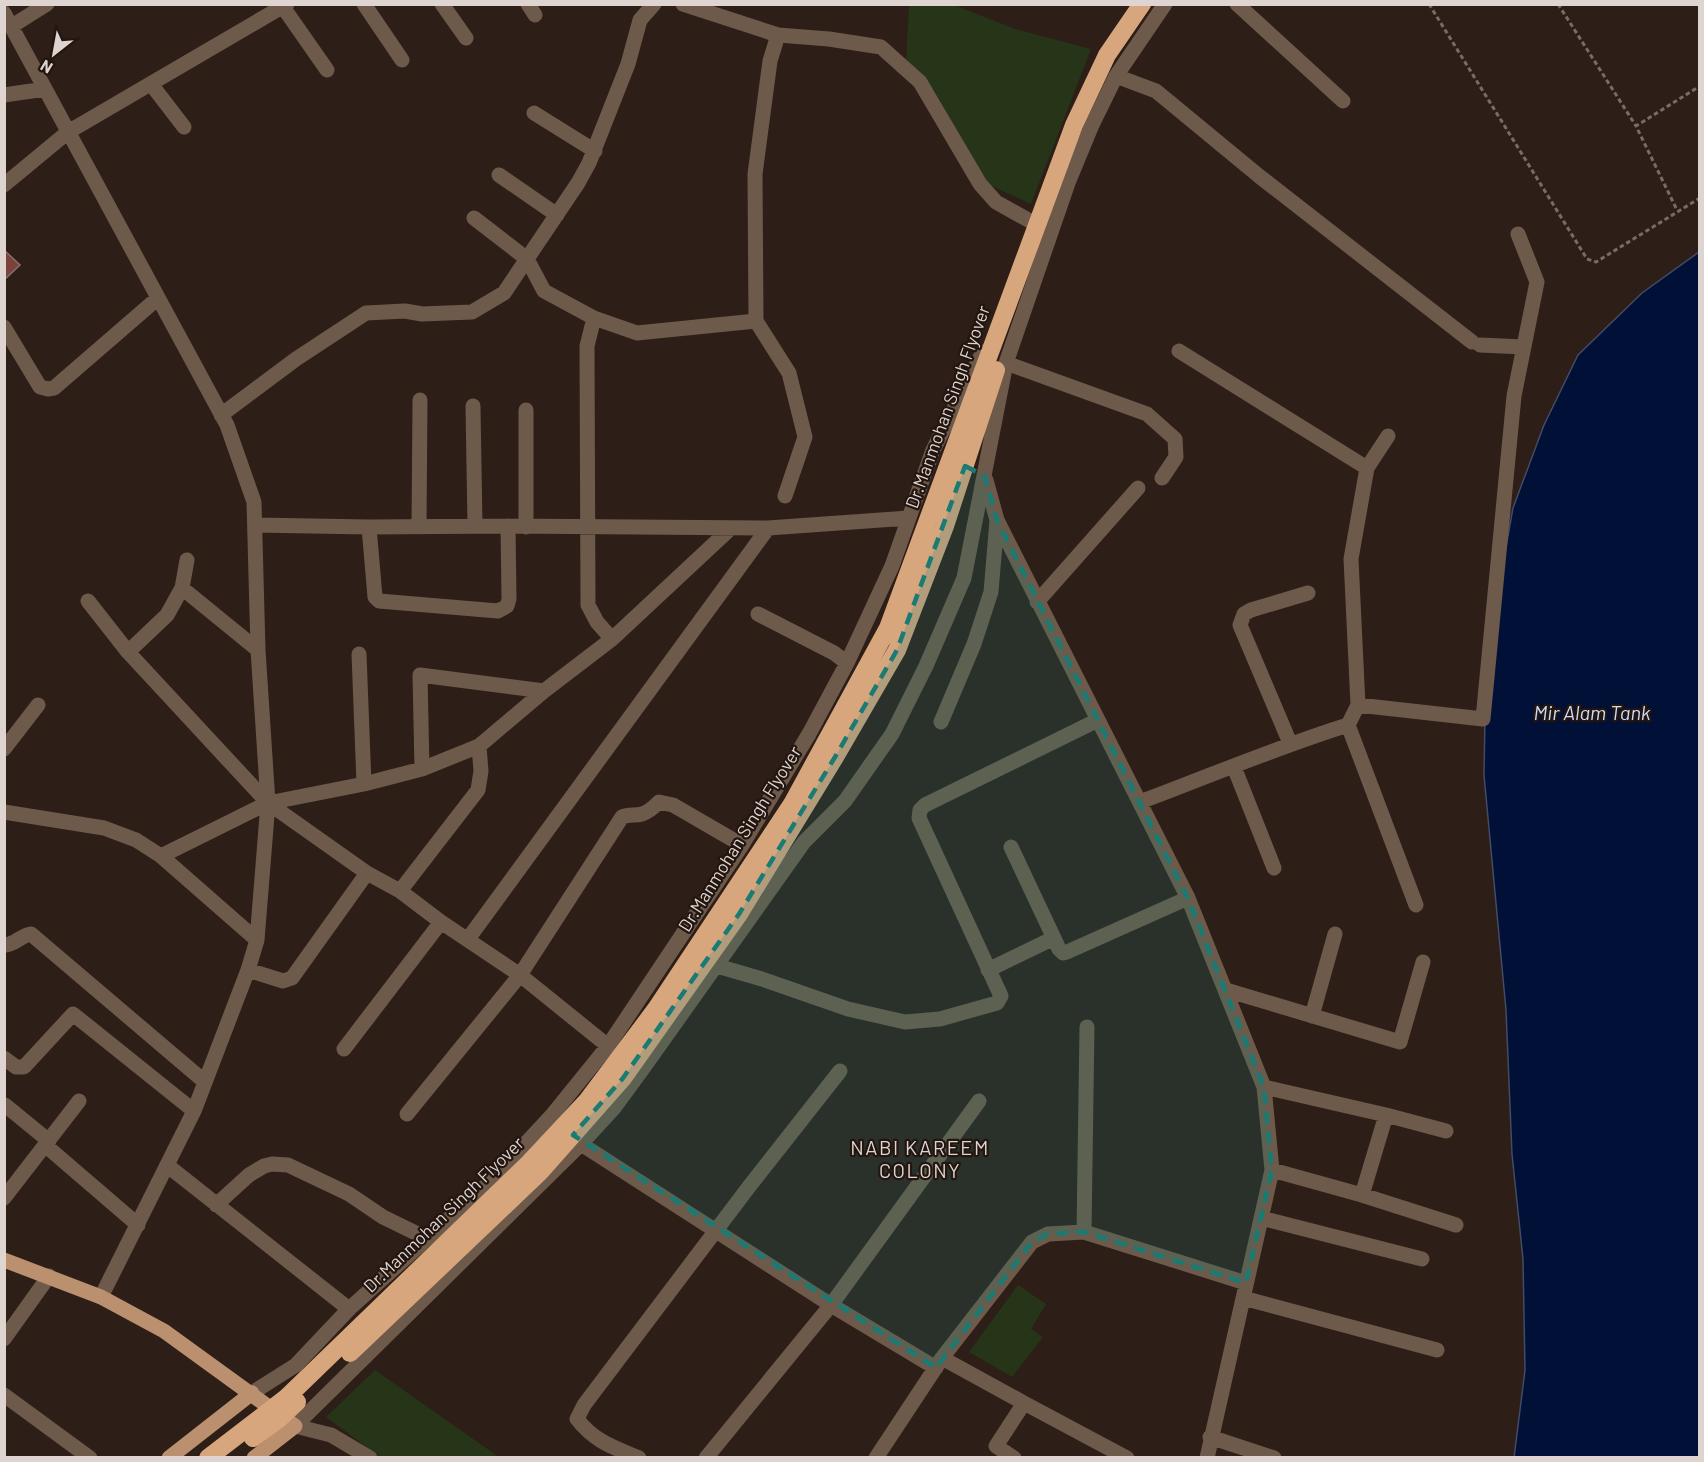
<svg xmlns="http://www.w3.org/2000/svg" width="1704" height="1462" font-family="Barlow,sans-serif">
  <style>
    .green { fill: #263517 }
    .water { fill: #001037; stroke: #434b65; stroke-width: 1.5 }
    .building { fill: #7b423b; stroke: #85716e; stroke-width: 1.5 }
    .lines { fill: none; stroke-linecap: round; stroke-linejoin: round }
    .path { stroke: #796c67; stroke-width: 3; stroke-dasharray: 4.5 3; stroke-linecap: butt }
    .minor { stroke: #6e5a4a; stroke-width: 15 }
    .major { stroke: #ba906f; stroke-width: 15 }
    .highway-bridge { stroke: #d8a67d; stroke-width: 18 }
    .marked { fill: #197b73; fill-opacity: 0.2; stroke: #197b73; stroke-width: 4.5; stroke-dasharray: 12 8; stroke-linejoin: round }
    .labels { text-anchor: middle; stroke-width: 4.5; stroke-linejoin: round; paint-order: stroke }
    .street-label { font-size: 18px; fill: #ded4d0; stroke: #23150f }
    .water-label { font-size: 20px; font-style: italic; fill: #ccddfa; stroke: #23150f }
    .neighbourhood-label { font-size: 20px; letter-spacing: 1.5px; fill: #ded4d0; stroke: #23150f }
  </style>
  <rect width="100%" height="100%" fill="#2d1e18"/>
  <path class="green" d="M 909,5 L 954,5 L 1015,29 L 1091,49 L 1031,204 L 987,184 L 934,90 L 906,62 Z
    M 1018,1285 L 1046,1304 L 1031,1329 L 1043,1337 L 1012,1377 L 969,1352 Z
    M 375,1370 L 496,1455 L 493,1458 L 380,1457 L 326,1417 Z"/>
  <path class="water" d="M 1699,252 L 1699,1457 L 1514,1458 L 1525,1370 L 1523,1259 L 1512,1154 L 1506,1010 L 1484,775 L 1486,659 L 1513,508 L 1544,425 L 1578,355 L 1642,293 Z"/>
  <path class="building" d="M 4,250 L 20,265 L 4,280 Z"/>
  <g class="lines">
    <path class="path" d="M 1429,4 L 1587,259 L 1596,262 L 1700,198
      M 1558,4 L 1636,126
      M 1676,208 L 1636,126 L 1700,86"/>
    <path class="minor" d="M 364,4 L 402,60
      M 442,4 L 466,38
      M 528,4 L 535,15
      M 683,4 L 778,35
      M 1237,4 L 1343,101
      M 283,7 L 327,70
      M 4,13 L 227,425 L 254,502 L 258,650 L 268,803 L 257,940 L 248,970 L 194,1111 L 101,1297
      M 12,26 L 47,4
      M 1116,76 L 1156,91 L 1259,176 L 1472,342
      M 151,84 L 184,127
      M 4,95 L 45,89
      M 534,113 L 595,151
      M 499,175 L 557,215
      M 4,185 L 68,132 L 287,4
      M 474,218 L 527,259 L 544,291 L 594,318 L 637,333 L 756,321
      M 594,318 L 587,346 L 588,605 L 597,622 L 612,639
      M 4,327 L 40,387 L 48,389 L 54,388 L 158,298
      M 1480,345 L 1524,347
      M 1179,351 L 1367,468
      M 1006,363 L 1147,414 L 1175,439 L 1176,457 L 1162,478
      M 473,406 L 475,526
      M 221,415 L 296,359 L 366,313 L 405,311 L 422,314 L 472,312 L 504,293 L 578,183 L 589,163 L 628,64 L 640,20 L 654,4
      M 1388,436 L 1367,468 L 1351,559 L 1358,705 L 1348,725 L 1416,905
      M 986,480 L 997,520 L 1188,898 L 1264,1087 L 1272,1170 L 1207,1458
      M 785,496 L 805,437 L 789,373 L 756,321 L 755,174 L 770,61 L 778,35 L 829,39 L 881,47 L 920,82 L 980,184 L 996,202 L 1030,221
      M 255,525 L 369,527 L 508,526 L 768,528 L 909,518
      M 369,527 L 375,597 L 379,601 L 498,611 L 507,606 L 509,599 L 508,526
      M 419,527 L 420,400
      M 526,527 L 526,410
      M 182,588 L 258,650
      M 88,601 L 128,652 L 268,803 L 367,873 L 400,891 L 441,922 L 520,975 L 608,1046
      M 1037,602 L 1138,488
      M 758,614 L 834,653 L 847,663
      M 128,652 L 167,615 L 182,588 L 187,560
      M 359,654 L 364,784
      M 1358,705 L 1483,719 L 1514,396 L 1537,282 L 1518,234
      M 941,722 L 974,644 L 991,592 L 997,520
      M 1290,743 L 1240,625 L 1244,614 L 1251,610 L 1308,593
      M 4,749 L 38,705
      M 1234,767 L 1274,868
      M 422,769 L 420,675 L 544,691
      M 1140,802 C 1210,776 1277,747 1348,725
      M 4,812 L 104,828 L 136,840 L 161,856 L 257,940
      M 1011,847 L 1059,949 L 1063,953 L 1067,952 L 1188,898
      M 161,856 L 268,803 L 364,784 L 422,769 L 479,746 L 544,691 L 612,639 L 731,528
      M 400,891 L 478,790 L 481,771 L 479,746
      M 468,939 L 768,528
      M 4,945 C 15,945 21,935 31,934 L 205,1082
      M 717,966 L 762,979 L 848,1009 L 905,1022 L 940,1019 L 997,1003 L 1001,996 L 919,818 L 920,810 L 925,805 L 1098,720
      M 248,970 L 283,981 L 292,978 L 367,873
      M 988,970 L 1054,938
      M 1226,990 L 1400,1042 L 1423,962
      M 1312,1016 L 1335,934
      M 344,1049 L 441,922
      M 4,1058 L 16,1067 L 24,1067 L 73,1014 L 194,1111
      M 1264,1087 L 1386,1115 L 1362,1195
      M 5,1105 L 49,1141
      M 407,1114 L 520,975 L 622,817 C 629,814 635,816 642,814 C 649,812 654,807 659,802 L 673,805 L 742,845
      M 1386,1115 L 1446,1131
      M 575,1138 L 581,1144 L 831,1305 L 936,1368
      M 45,1145 L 79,1101
      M 168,1166 L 349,1309
      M 1272,1170 L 1362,1195 L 1456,1225
      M 4,1198 L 45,1145 L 138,1225
      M 216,1205 L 249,1175 L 264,1166 L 272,1164 L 288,1165 L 349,1194 L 383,1217 L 426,1238
      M 1261,1218 L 1422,1259
      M 1084,1232 L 1087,1027
      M 1243,1298 L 1437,1350
      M 4,1339 L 49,1276
      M 942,1358 L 1024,1403 L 996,1446 L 1014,1458
      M 252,1393 L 296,1365 L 349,1309 L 490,1182 L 553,1114 L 608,1046 L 742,845 L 809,734 L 847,663 L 892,566 L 933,450 L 983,352
      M 4,1395 L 90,1458
      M 1024,1403 L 1127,1458
      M 295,1426 L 581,1144 L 614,1108 L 644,1067 L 804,842 L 845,801 L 892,734 L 926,666 L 964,578 L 1006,363 L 1068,183 L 1092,125 L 1116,76 L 1165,4
      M 295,1426 L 331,1435 L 370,1458
      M 1210,1437 L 1274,1458
      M 639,1458 C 613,1447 595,1442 577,1419 L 584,1405 L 748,1188 L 840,1071
      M 706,1458 L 831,1305 L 979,1101
      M 876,1458 L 942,1358 L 1032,1242 L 1048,1234 L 1084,1232 L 1246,1283"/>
    <path class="major" d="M 4,1260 L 101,1297 L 164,1331 L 295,1426 L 254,1458
      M 169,1458 L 252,1393"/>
    <path class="highway-bridge" d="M 350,1353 L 540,1172 L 623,1078 L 739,914 L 835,757 L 897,650 L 945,526 L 996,370
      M 253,1438 L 279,1419 L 297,1402
      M 208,1458 L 286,1398 L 529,1163 L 587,1101 L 656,1009 L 792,804 L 888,628 L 1074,125 L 1107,55 L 1142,4"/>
  </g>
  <path class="marked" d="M 965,466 L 985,476 L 997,520 L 1188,898 L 1264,1087 L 1272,1170 L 1246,1283 L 1084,1232 L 1048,1234 L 1032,1242 L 936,1368 L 573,1135 L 623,1078 L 739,914 L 835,757 L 897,650 Z"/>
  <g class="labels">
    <g class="street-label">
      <text transform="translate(948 407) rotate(-70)" y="6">Dr.Manmohan Singh Flyover</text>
      <text transform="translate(740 839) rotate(-58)" y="6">Dr.Manmohan Singh Flyover</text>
      <text transform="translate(444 1215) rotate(-44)" y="6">Dr.Manmohan Singh Flyover</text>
    </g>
    <g class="water-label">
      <text x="1592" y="720">Mir Alam Tank</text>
    </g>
    <g class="neighbourhood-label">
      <text x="920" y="1155">NABI KAREEM<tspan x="920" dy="23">COLONY</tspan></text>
    </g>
  </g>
  <rect width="1704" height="1462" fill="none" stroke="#ded4d0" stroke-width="12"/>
  <g transform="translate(54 54) rotate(211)" stroke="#23150f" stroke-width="4.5" paint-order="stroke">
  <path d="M0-4.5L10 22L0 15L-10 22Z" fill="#ded4d0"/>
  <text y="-9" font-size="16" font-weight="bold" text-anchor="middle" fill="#ded4d0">N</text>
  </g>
</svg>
